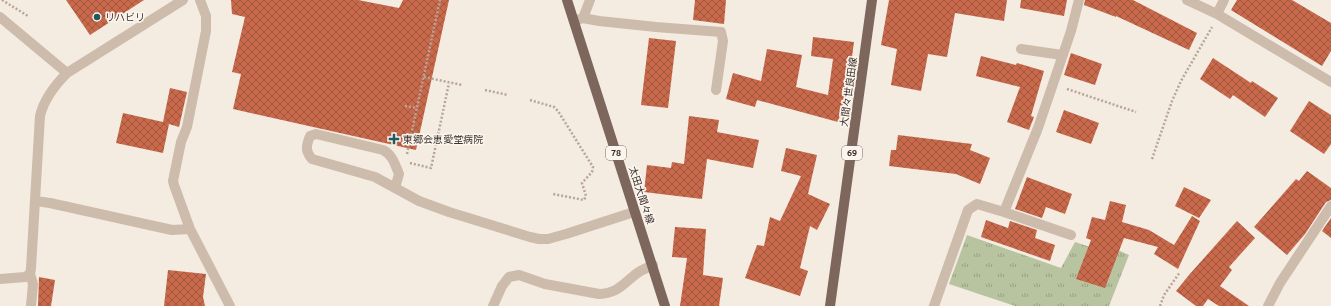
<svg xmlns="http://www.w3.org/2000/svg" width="1331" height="306" font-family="Ubuntu,'Noto Sans JP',sans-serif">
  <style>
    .grass { fill: url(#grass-tufts) }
    .building { fill: url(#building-cross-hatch) }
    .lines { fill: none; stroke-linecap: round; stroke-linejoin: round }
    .path { stroke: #b9a596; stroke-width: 2.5; stroke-dasharray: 2 2; stroke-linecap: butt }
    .minor { stroke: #cdbbac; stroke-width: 10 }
    .major { stroke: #7d675c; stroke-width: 10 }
    .poi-dot { fill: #1f5a5e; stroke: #fbf5ee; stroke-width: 1.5 }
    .labels { text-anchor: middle; stroke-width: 3.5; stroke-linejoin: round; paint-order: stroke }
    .shield { fill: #fbf5ee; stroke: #756b66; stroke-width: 1 }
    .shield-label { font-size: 9px; font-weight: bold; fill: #3b302b }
    .poi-label { font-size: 10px; fill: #3b302b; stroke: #fbf5ee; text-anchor: start }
    .street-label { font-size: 10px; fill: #3b302b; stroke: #fbf5ee }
  </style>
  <defs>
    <pattern id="grass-tufts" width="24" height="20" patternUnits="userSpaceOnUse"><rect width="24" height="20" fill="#b8c4a0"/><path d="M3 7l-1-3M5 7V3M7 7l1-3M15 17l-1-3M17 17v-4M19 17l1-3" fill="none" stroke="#97a083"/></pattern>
    <pattern id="building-cross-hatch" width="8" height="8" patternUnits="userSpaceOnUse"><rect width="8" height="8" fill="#c8694b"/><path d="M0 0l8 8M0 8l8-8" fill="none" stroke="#a4573f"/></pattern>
  </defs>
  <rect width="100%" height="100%" fill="#f4ebe1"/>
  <path class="grass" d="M 967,235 L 1061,268 L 1075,242 L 1111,254 L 1118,250 L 1129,255 L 1109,306 L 1015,306 L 949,284 Z"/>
  <path class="building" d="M 66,0 L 144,0 L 90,35 Z
    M 231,0 L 358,0 L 399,8 L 403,0 L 449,0 L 416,150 L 233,109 L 241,74 L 232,72 L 245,17 L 232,14 Z
    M 695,0 L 726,0 L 724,24 L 693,20 Z
    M 889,0 L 1007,0 L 1004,21 L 955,13 L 947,57 L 928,54 L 921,91 L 891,85 L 897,49 L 881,45 Z
    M 1021,0 L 1067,0 L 1064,16 L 1020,8 Z
    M 1085,0 L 1133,0 L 1197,33 L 1189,50 L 1116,16 L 1116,17 L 1084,5 Z
    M 1237,0 L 1292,0 L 1331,23 L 1331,51 L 1322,66 L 1231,10 Z
    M 813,37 L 854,42 L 848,86 L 838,122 L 757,100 L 755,107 L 726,99 L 733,73 L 761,81 L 767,49 L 802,55 L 796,87 L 828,95 L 833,59 L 811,56 Z
    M 649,38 L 676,41 L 668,108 L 641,105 Z
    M 1071,53 L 1102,64 L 1095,85 L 1064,75 Z
    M 981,56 L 1016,65 L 1017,63 L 1044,71 L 1031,116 L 1034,117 L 1029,130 L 1007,122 L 1020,87 L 976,76 Z
    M 1213,58 L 1251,83 L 1252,81 L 1278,98 L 1265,117 L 1233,95 L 1230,99 L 1200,79 Z
    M 170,88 L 187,92 L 179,127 L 169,124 L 163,153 L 116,143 L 123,113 L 163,122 Z
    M 1309,101 L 1331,115 L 1331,144 L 1324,154 L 1290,131 Z
    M 1064,110 L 1099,123 L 1091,144 L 1056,132 Z
    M 689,116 L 719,120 L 717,132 L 759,140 L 753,168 L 707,159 L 702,199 L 644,192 L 647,165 L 671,168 L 672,162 L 684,164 Z
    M 898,135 L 972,144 L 970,150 L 990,158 L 980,184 L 956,174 L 889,166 L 891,150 L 896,150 Z
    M 786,148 L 817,155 L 808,194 L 830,204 L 817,230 L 810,226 L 800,268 L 808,271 L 800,296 L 745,278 L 757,245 L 764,246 L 770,217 L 780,221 L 801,176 L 781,171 Z
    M 1307,171 L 1331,188 L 1331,200 L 1326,202 L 1305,234 L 1287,255 L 1254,227 L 1296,179 L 1299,181 Z
    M 1027,177 L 1072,194 L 1065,214 L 1046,207 L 1042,218 L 1015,209 Z
    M 1184,187 L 1211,200 L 1199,218 L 1175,206 Z
    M 1110,201 L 1126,205 L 1122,222 L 1149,230 L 1174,245 L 1192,216 L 1200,221 L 1178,269 L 1154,254 L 1158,247 L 1124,238 L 1105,288 L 1076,279 L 1091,240 L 1086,238 L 1092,217 L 1105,220 Z
    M 1331,218 L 1331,238 L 1322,231 Z
    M 986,220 L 1008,228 L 1010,221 L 1037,230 L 1035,238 L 1055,245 L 1050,261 L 981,237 Z
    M 1237,221 L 1255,238 L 1229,267 L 1232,270 L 1220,286 L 1249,306 L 1219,306 L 1208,299 L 1203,306 L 1196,306 L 1176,291 L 1189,275 Z
    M 675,227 L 706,229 L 703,275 L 723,278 L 719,306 L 680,306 L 687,258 L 672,257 Z
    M 168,270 L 206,274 L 203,297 L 205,306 L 164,306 Z
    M 39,277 L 55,280 L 51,306 L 38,306 Z"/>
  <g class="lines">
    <path class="path" d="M 2,0 L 28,16
      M 424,77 L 462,85
      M 1067,89 L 1136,112
      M 485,90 L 508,95
      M 530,100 L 554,107 L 558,111 L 593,167 L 592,172 L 582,183 L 586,196 L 584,200 L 553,194
      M 405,106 L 417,108
      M 407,154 L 440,0
      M 1152,159 L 1172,101 L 1181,81 L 1212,27
      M 410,163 L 431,168 L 449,83
      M 1160,306 L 1164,295 L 1180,272"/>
    <path class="minor" d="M 200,0 L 206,16 L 206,31 L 187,127 L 181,142 L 173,181 L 174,185 L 190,229 L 230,306
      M 1187,0 L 1217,14 L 1331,82
      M 1217,14 L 1224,0
      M 0,17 L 67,73
      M 583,18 L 590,0
      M 574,21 L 583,18 L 599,21 L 656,27 L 721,32 L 723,41 L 716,90
      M 1021,49 L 1062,55
      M 395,188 L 399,174 C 395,165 393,155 383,150 L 316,134 L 310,136 C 306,146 305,151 312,159 L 375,177 L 419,201 L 449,212 L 530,237 L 539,239 L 548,239 L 566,234 L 634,212
      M 36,201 L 50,203 L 172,230 L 190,229
      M 1071,235 L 1004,212 L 1038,128 L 1071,31 L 1079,0
      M 0,279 L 25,277 L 30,274
      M 31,306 L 33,284 L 30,274 L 31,268 L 40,116 C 44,99 55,85 67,73 L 183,0
      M 493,306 L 502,286 L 509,277 L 519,275 L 545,284 L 599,294 C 618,293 622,285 636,274 C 641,270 647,268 653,265
      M 934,306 L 968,210 L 977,204 L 1004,212
      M 1268,306 L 1280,283 L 1331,206"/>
    <path class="major" d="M 567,0 L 665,306
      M 830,306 L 872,0"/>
  </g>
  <g class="poi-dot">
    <circle cx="97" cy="17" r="4"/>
    <path d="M392 133h4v4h4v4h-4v4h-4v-4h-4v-4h4z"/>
  </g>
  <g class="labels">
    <g class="shield">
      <rect x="606" y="146" width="20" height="14" rx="3"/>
      <rect x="842" y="146" width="20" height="14" rx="3"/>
    </g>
    <g class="shield-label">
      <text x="616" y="156">78</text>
      <text x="852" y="156">69</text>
    </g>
    <g class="poi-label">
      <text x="105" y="21">リハビリ</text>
      <text x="403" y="143">東郷会恵愛堂病院</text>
    </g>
    <g class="street-label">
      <text transform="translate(848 92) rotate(-82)" y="4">大間々世良田線</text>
      <text transform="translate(642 195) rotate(72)" y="4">太田大間々線</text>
    </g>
  </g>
</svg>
